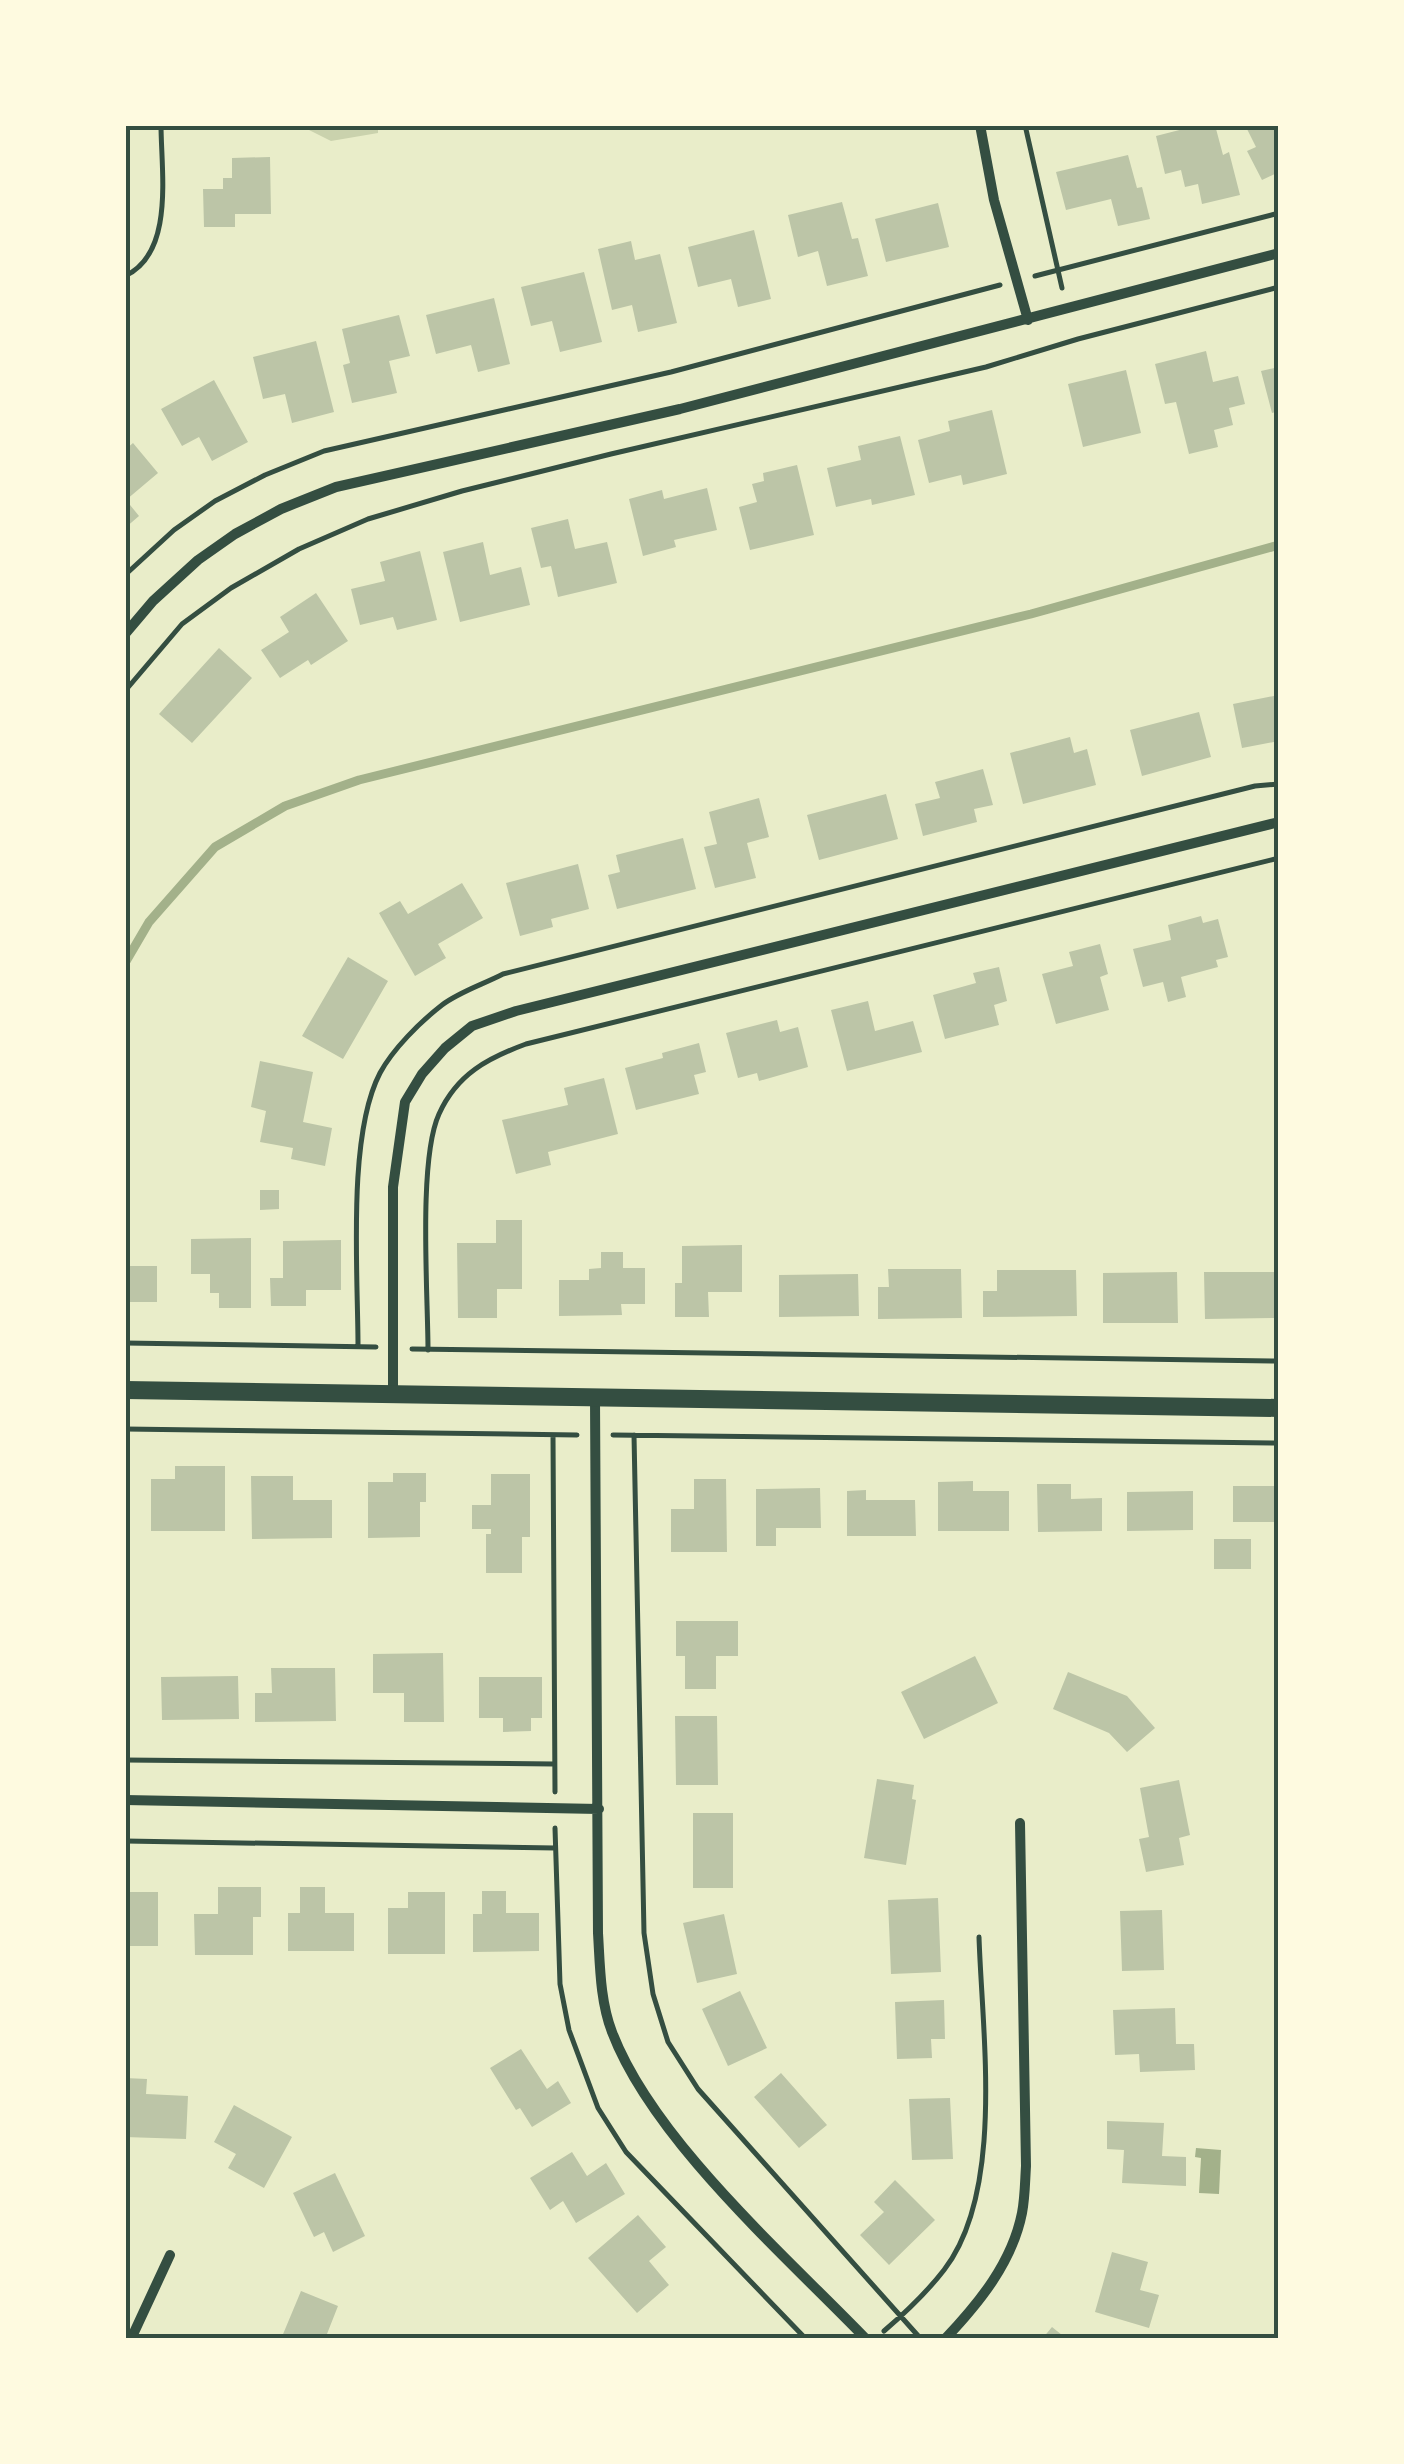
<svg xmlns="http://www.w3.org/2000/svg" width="1404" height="2464" font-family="'Fira Sans',sans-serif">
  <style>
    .green { fill: #cad2ad }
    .water { fill: #a3b18a }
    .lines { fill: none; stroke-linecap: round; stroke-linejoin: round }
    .stream { stroke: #a3b18a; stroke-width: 9 }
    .building { fill: #bcc5a7 }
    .path { stroke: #344e41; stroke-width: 5 }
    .minor { stroke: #344e41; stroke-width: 10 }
    .tertiary { stroke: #344e41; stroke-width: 18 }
    .neatline { fill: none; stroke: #344e41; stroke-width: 4 }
  </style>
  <rect width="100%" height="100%" fill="#e9edc9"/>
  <path class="green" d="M 299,125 L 378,125 L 378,133 L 331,141 Z"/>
  <path class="water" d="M 1196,2148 L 1221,2150 L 1219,2194 L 1199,2193 L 1201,2158 L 1195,2157 Z"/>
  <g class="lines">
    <path class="stream" d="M 125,963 L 149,922 L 215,847 L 285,806 L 359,780 L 1031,614 L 1279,545"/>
  </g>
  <path class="building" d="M 1199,125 L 1215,125 L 1223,155 L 1229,152 L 1240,195 L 1202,204 L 1198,184 L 1185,187 L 1181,170 L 1165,174 L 1156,136 Z
    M 1245,125 L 1279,125 L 1279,172 L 1262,180 L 1247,151 L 1256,147 Z
    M 1128,155 L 1137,188 L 1142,187 L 1150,219 L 1118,226 L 1111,199 L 1066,210 L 1056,172 Z
    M 270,157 L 271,214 L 235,214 L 235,227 L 204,227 L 203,189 L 223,189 L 223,178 L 232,178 L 232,158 Z
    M 842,202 L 852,239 L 858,238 L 868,276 L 827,286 L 818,251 L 798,257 L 788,215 Z
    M 938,203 L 949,247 L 886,262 L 875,219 Z
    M 754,230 L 771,299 L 738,307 L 731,279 L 698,287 L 688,247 Z
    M 631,241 L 635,260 L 660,254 L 677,323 L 638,332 L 632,305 L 612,310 L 598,249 Z
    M 584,272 L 602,342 L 560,352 L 552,321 L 531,326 L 521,287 Z
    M 494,298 L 510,364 L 478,372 L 471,345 L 436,354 L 426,315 Z
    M 399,315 L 410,356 L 389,361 L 397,393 L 352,403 L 343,365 L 350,363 L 342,329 Z
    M 316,341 L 334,412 L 292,423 L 285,394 L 263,399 L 253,357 Z
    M 1206,351 L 1213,382 L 1238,376 L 1245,404 L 1229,408 L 1233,425 L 1214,430 L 1218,447 L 1189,454 L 1176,402 L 1165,404 L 1155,364 Z
    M 1279,367 L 1279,411 L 1272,413 L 1261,371 Z
    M 1126,370 L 1141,433 L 1083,447 L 1068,384 Z
    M 214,380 L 248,442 L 212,461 L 199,437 L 182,446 L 161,409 Z
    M 992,410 L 1007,474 L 963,485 L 961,475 L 929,483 L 918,440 L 950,431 L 948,421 Z
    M 900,436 L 915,495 L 872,505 L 871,499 L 836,507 L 827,468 L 861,460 L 858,446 Z
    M 133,443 L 158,473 L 126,500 L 139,516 L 125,528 L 125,450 Z
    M 797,465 L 814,535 L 750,550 L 739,507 L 757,502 L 752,484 L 764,481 L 763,473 Z
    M 707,488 L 717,530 L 674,540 L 676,547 L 643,556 L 629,499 L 662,490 L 664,499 Z
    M 568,519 L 575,549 L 607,542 L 617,583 L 558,597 L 551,566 L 541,568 L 531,528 Z
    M 483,542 L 490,575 L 521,567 L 530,605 L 460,622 L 443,552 Z
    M 420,551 L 437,620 L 397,630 L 393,617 L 360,625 L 351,589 L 385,581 L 380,562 Z
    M 316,593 L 348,641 L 311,665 L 308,660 L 280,678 L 261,650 L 289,632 L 280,617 Z
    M 219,648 L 252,678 L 192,743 L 159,714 Z
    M 1279,695 L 1279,741 L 1242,748 L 1233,704 Z
    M 1199,712 L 1211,757 L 1142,776 L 1130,730 Z
    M 1070,737 L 1074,753 L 1087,749 L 1096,785 L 1023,804 L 1010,753 Z
    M 983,769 L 993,805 L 974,809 L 977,822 L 923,836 L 915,804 L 940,798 L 935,782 Z
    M 886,794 L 898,839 L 819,860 L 807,815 Z
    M 759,798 L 769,837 L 747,843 L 756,878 L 715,888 L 704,847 L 717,844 L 709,812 Z
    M 683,838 L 696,889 L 617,909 L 608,875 L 620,872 L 616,855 Z
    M 578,864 L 589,909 L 551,919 L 553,927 L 520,936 L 506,883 Z
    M 462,883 L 483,918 L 438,944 L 446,958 L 415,976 L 379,913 L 400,901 L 408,914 Z
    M 1201,916 L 1203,923 L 1218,919 L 1228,957 L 1216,960 L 1218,967 L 1181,977 L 1186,997 L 1168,1002 L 1163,982 L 1143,987 L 1133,949 L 1171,940 L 1168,925 Z
    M 1100,944 L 1108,974 L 1100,977 L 1109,1010 L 1056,1024 L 1042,974 L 1073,966 L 1069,952 Z
    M 348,957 L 388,981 L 343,1059 L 302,1036 Z
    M 999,967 L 1007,1001 L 994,1005 L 999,1025 L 945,1039 L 933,995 L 976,983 L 973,973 Z
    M 868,1001 L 875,1031 L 913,1021 L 922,1052 L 847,1071 L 831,1010 Z
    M 777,1020 L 780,1032 L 798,1027 L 808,1067 L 759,1081 L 757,1073 L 738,1078 L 726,1033 Z
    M 699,1043 L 706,1072 L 694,1075 L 699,1094 L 636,1110 L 625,1068 L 663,1058 L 662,1053 Z
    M 260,1061 L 313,1072 L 303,1122 L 332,1128 L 325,1166 L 291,1159 L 293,1148 L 260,1142 L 266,1111 L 251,1107 Z
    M 604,1078 L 618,1134 L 548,1152 L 551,1165 L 516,1174 L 502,1120 L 568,1105 L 564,1088 Z
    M 260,1190 L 279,1190 L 279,1209 L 260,1210 Z
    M 496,1220 L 522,1220 L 522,1289 L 497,1289 L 497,1318 L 458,1318 L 457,1243 L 496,1243 Z
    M 251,1238 L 251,1308 L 219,1308 L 219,1293 L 210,1293 L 210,1274 L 191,1274 L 191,1239 Z
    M 341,1240 L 341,1290 L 306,1290 L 306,1306 L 271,1306 L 270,1278 L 283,1278 L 283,1241 Z
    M 742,1245 L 742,1292 L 708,1292 L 709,1317 L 675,1317 L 675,1283 L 682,1283 L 682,1246 Z
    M 601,1252 L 623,1252 L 623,1268 L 645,1268 L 645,1304 L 621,1304 L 622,1315 L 559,1316 L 559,1280 L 589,1280 L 589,1269 L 601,1268 Z
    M 125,1266 L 157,1266 L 157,1302 L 125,1302 Z
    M 888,1269 L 961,1269 L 962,1318 L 878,1319 L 878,1287 L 889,1287 Z
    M 997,1270 L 1076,1270 L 1077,1316 L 983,1317 L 983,1291 L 997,1291 Z
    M 1177,1272 L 1178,1323 L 1103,1323 L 1103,1273 Z
    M 1204,1272 L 1279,1272 L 1279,1318 L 1205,1319 Z
    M 858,1274 L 859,1316 L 779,1317 L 779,1275 Z
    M 175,1466 L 225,1466 L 225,1531 L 151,1531 L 151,1479 L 175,1479 Z
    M 393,1473 L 426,1473 L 426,1502 L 420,1502 L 420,1537 L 368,1538 L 368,1482 L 393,1482 Z
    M 491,1474 L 530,1474 L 530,1537 L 522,1537 L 522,1573 L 486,1573 L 486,1534 L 491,1534 L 491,1529 L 472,1529 L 472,1505 L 491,1505 Z
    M 251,1476 L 293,1476 L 293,1500 L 332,1500 L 332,1538 L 252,1539 Z
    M 694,1479 L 726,1479 L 727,1552 L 671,1552 L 671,1509 L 694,1509 Z
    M 973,1481 L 973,1491 L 1009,1491 L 1009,1531 L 938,1531 L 938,1482 Z
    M 1037,1484 L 1071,1484 L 1071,1499 L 1102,1498 L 1102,1531 L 1038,1532 Z
    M 1233,1486 L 1279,1486 L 1279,1522 L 1233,1522 Z
    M 820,1488 L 821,1528 L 776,1528 L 776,1546 L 756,1546 L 756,1489 Z
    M 866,1490 L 866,1500 L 915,1500 L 916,1536 L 847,1536 L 847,1491 Z
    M 1193,1491 L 1193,1530 L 1127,1531 L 1127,1492 Z
    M 1214,1539 L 1251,1539 L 1251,1569 L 1214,1569 Z
    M 676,1621 L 738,1621 L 738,1656 L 716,1656 L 716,1689 L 685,1689 L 685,1656 L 676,1656 Z
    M 443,1653 L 444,1722 L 404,1722 L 404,1693 L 373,1693 L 373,1654 Z
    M 975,1656 L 998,1703 L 924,1739 L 901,1692 Z
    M 271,1668 L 335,1668 L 336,1721 L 255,1722 L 255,1693 L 272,1693 Z
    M 1068,1672 L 1127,1696 L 1155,1728 L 1127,1752 L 1109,1733 L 1053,1709 Z
    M 238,1676 L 239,1719 L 162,1720 L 161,1677 Z
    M 479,1677 L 542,1677 L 542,1718 L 531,1718 L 531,1731 L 503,1732 L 503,1718 L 479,1718 Z
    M 675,1716 L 717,1716 L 718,1785 L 676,1785 Z
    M 877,1779 L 914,1785 L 912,1799 L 916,1800 L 906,1865 L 864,1858 Z
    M 1179,1780 L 1190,1835 L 1179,1838 L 1184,1865 L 1146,1872 L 1139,1839 L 1149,1837 L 1140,1788 Z
    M 693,1813 L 733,1813 L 733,1888 L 693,1888 Z
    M 218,1887 L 261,1887 L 261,1917 L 253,1917 L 253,1955 L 195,1955 L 194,1914 L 218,1914 Z
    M 300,1887 L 325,1887 L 325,1913 L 354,1913 L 354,1951 L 288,1951 L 288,1913 L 300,1913 Z
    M 482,1891 L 506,1891 L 506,1913 L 539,1913 L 539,1951 L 473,1952 L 473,1914 L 482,1914 Z
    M 125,1892 L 158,1892 L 158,1946 L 125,1946 Z
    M 408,1892 L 445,1892 L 445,1954 L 388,1954 L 388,1908 L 408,1908 Z
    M 938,1898 L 941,1972 L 891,1974 L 888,1900 Z
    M 1162,1910 L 1164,1970 L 1122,1971 L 1120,1911 Z
    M 724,1914 L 737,1974 L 697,1983 L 683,1923 Z
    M 740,1991 L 767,2048 L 728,2066 L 702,2009 Z
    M 944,2000 L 945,2039 L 931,2039 L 932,2058 L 897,2059 L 895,2002 Z
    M 1175,2008 L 1176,2044 L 1194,2044 L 1195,2070 L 1140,2072 L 1139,2054 L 1115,2055 L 1113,2010 Z
    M 521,2049 L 547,2089 L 558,2081 L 571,2103 L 532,2127 L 520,2108 L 516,2110 L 490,2068 Z
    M 781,2073 L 827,2125 L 799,2148 L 754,2097 Z
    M 125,2078 L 147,2079 L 146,2094 L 188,2096 L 186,2139 L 125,2137 Z
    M 950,2098 L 953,2159 L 912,2160 L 909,2099 Z
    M 234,2105 L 292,2137 L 264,2188 L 228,2168 L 236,2154 L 214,2142 Z
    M 1107,2121 L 1164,2123 L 1162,2156 L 1186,2157 L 1186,2186 L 1122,2183 L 1124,2150 L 1107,2149 Z
    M 572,2152 L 587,2176 L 606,2163 L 625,2194 L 576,2223 L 563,2201 L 550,2210 L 530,2178 Z
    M 335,2173 L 365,2236 L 333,2252 L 324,2232 L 314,2237 L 293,2193 Z
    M 895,2180 L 935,2220 L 889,2265 L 860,2235 L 884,2212 L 874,2202 Z
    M 638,2215 L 666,2247 L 649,2261 L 669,2285 L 637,2313 L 588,2258 Z
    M 1112,2252 L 1148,2262 L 1140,2290 L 1159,2295 L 1149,2328 L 1095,2312 Z
    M 301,2291 L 338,2306 L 325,2339 L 281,2339 Z
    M 1052,2327 L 1067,2339 L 1042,2339 Z"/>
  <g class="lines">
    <path class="path" d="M 1025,125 L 1062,288
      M 125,276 C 175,253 161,171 161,125
      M 1035,276 L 1279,213
      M 125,575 L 174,530 L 215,501 L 265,475 L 324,451 L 671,372 L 1000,285
      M 125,691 L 182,624 L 231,588 L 299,549 L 368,519 L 462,491 L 611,454 L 986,367 L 1078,339 L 1279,287
      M 125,1343 L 376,1347
      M 358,1346 C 358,1273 347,1136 380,1073 C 393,1049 420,1022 442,1005 C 459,992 484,984 503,974 L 1255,786 L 1279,784
      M 412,1349 L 1279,1361
      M 428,1350 C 428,1295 418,1160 439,1114 C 457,1074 488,1058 526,1044 L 1279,858
      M 125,1429 L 577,1435
      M 553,1435 L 555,1792
      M 613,1435 L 1279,1443
      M 634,1435 L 644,1933 L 653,1994 L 668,2042 L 698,2089 L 921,2339
      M 125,1760 L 554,1764
      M 555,1828 L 560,1984 L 569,2030 L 598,2108 L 626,2152 L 806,2339
      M 125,1841 L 555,1848
      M 884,2331 C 905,2313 927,2292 944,2270 C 1005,2191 982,2033 979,1937"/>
    <path class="minor" d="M 980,125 L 994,200 L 1028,320
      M 125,634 L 153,601 L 198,560 L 235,534 L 281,509 L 336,487 L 680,409 L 1279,253
      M 393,1395 L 393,1187 L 405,1102 L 422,1074 L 445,1048 L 472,1026 L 516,1011 L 1279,822
      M 595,1399 L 598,1933 C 600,1965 600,2001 612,2032 C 653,2140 785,2255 866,2339
      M 125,1800 L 599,1809
      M 131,2339 L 170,2255
      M 945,2339 C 979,2303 1012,2263 1022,2213 C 1025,2198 1025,2181 1026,2166 L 1020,1823"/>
    <path class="tertiary" d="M 125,1390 L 1279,1408"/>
  </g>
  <rect width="1404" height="2464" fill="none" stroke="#fefae0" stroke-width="255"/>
  <rect x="128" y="128" width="1148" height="2208" class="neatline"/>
</svg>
